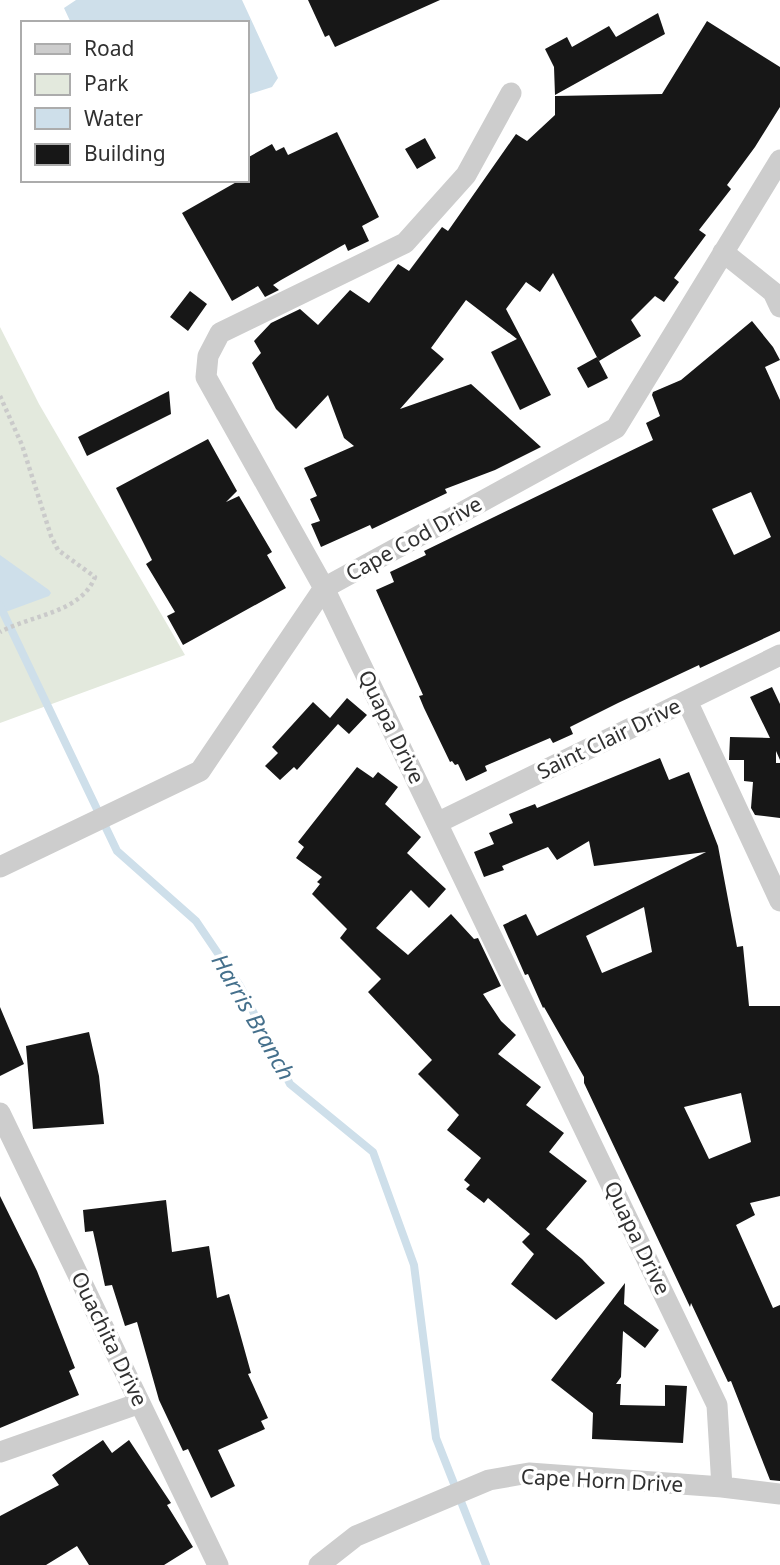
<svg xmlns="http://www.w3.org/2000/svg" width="780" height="1565" font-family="'Noto Sans',sans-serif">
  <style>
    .green { fill: #e3e9dd }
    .water { fill: #cedfea }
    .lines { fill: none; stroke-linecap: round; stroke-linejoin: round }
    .stream { stroke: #cedfea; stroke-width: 8 }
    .building { fill: #171717; fill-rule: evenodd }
    .path { stroke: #cacaca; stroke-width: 4.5; stroke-dasharray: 3.5 3.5; stroke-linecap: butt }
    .minor { stroke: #cdcdcd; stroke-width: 21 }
    .labels { text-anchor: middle; stroke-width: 7; stroke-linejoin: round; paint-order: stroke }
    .street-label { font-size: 21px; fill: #303030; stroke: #fff }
    .water-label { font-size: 23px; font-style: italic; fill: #45708c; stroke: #fff }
  </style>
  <rect width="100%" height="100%" fill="#fff"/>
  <path class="green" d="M 0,327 L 39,404 L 185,655 L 0,723 Z"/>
  <path class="water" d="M 76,0 L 242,0 L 278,78 L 272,87 L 247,95 L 247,23 L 71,23 L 64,8 Z
    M 0,555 L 49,590 L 51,593 L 49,596 L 0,614 Z"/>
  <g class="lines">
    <path class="stream" d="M 0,606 L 117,851 L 196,921 L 240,986 L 290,1084 L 373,1152 L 414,1265 L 436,1438 L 486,1565"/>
  </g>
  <path class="building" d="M 308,0 L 440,0 L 335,47 L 329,35 L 325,37 Z
    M 658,13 L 665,34 L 555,95 L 554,67 L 545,49 L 567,37 L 572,47 L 609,26 L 616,37 Z
    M 707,21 L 780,67 L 780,107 L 755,147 L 727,185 L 731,189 L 699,230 L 706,235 L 674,278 L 679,282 L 664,302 L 655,296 L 631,320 L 641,336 L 599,361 L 553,273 L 540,292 L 526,282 L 506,309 L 551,395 L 520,410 L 491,352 L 517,339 L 466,300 L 431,348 L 444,359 L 400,409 L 471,384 L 541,447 L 495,470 L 445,489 L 447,493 L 372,529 L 370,525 L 321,547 L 311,524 L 320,521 L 310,499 L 317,496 L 304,468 L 354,446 L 344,438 L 328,395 L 296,429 L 276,409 L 252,363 L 261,353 L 254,341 L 271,323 L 300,309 L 318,325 L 350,290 L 369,303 L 398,264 L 409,271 L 442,227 L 448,231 L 516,134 L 527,141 L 555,115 L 555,96 L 662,94 Z
    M 337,132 L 379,217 L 362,226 L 369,241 L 348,251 L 345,244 L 281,280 L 273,285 L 279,290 L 265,297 L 258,286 L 232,301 L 182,213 L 240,180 L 247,180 L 247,158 L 272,144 L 276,151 L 284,147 L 288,155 Z
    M 425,138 L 436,158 L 417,169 L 405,149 Z
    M 190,291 L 207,304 L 188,331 L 170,317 Z
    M 752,321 L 773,347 L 780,360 L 765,367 L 780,400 L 780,631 L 700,668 L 699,665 L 618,703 L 570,727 L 573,734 L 553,743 L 550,738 L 485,766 L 487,771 L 466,781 L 458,764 L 455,765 L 452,761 L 450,762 L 424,708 L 419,696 L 423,695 L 376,590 L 394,582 L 390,572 L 426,555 L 424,551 L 653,440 L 646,423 L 660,416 L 652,395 L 653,392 L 681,380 ZM 751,492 L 771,537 L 734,555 L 712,509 Z
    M 597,357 L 608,378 L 588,388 L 577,368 Z
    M 169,391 L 171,414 L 87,456 L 78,437 Z
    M 208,439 L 237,491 L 226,502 L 239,496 L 272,552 L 267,555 L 286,588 L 183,645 L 167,616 L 175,612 L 146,564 L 152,560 L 116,488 Z
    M 772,687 L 780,704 L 780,760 L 776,751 L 776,763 L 780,763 L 780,818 L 755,815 L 751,808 L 753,782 L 744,781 L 744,760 L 729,760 L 730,737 L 770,738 L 750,697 Z
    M 347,698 L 367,715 L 349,734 L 338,724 L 297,770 L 294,767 L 280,780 L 265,766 L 278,753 L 272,747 L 313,702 L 330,718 Z
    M 660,758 L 669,780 L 689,772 L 718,846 L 737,947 L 743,946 L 749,1006 L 780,1006 L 780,1196 L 750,1203 L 755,1215 L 736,1225 L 773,1308 L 780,1305 L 780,1481 L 770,1480 L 731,1381 L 728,1382 L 691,1303 L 690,1307 L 584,1083 L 584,1077 L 544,1007 L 543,1008 L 528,974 L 525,975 L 503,925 L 526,914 L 537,936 L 706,852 L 594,866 L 589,841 L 557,860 L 548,847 L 502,866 L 504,870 L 484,877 L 474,852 L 494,844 L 489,833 L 513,823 L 509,814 L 535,804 L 537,808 ZM 644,907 L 652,952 L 602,973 L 586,936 ZM 741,1093 L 751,1142 L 709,1159 L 684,1107 Z
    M 357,767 L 373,778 L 378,772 L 398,787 L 385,804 L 421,837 L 407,853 L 446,889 L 429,908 L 411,890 L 376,928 L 408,955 L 451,914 L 474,939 L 478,938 L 501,986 L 483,994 L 501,1021 L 516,1035 L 498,1054 L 541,1087 L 526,1105 L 564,1133 L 549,1152 L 587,1181 L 546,1229 L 582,1259 L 605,1283 L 556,1320 L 511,1284 L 534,1254 L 522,1242 L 530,1234 L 488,1198 L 484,1203 L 466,1189 L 470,1185 L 464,1180 L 481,1158 L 447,1130 L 459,1115 L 418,1074 L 432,1060 L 368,992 L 381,979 L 340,938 L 347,929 L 312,894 L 320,884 L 317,882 L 322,877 L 296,858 L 304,847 L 298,842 Z
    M 0,1007 L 24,1064 L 0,1076 Z
    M 89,1032 L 99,1076 L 104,1124 L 33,1129 L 26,1046 Z
    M 0,1196 L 37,1271 L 75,1368 L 69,1371 L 79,1395 L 0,1428 Z
    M 166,1200 L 172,1252 L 209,1246 L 217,1298 L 229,1294 L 251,1373 L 248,1374 L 268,1418 L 261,1421 L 265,1429 L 218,1450 L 235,1486 L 211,1498 L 188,1449 L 183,1451 L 159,1400 L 137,1322 L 125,1326 L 112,1285 L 105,1286 L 93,1231 L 85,1232 L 83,1210 Z
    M 625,1283 L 624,1304 L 659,1330 L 645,1348 L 623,1331 L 621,1377 L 616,1384 L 621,1384 L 620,1405 L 669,1406 L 665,1406 L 665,1385 L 687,1386 L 683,1443 L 592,1439 L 593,1413 L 551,1380 Z
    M 103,1440 L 112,1453 L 129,1440 L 171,1503 L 167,1505 L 193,1547 L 164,1565 L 89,1565 L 77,1546 L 46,1565 L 0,1565 L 0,1516 L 59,1485 L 52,1475 Z"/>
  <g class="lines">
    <path class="path" d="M 0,396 L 22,445 L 51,536 L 58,550 L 95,577 C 81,613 31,615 0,632"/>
    <path class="minor" d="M 511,93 L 466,175 L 405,243 L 220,333 L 208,356 L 206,377 L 324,588 L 717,1405 L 722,1487
      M 723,252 L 773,292 L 780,307
      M 687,701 L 780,901
      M 437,823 L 780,655
      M 0,867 L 200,771 L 324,588 L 616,428 L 780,160
      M 0,1113 L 218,1565
      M 0,1452 L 140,1403
      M 319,1565 L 356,1536 L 489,1480 L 529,1473 L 722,1487 L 780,1494"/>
  </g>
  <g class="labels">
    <g class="street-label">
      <text transform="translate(414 539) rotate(-29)" y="7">Cape Cod Drive</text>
      <text transform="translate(391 727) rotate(64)" y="7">Quapa Drive</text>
      <text transform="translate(609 739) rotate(-26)" y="7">Saint Clair Drive</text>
      <text transform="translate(637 1238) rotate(64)" y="7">Quapa Drive</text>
      <text transform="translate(109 1339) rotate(64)" y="7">Ouachita Drive</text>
      <text transform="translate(602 1481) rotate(3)" y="7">Cape Horn Drive</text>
    </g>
    <g class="water-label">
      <text transform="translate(253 1017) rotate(60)" y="8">Harris Branch</text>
    </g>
  </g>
  <rect x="21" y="21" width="228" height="161" fill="#ffffff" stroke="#acacac" stroke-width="2"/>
  <rect x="35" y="44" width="35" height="10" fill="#cdcdcd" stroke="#acacac" stroke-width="2"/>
  <text x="84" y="56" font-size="21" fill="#303030">Road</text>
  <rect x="35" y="74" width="35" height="21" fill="#e3e9dd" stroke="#acacac" stroke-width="2"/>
  <text x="84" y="91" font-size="21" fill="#303030">Park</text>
  <rect x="35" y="108" width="35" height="21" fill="#cedfea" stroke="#acacac" stroke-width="2"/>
  <text x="84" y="126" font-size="21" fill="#303030">Water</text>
  <rect x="35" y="144" width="35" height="21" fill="#171717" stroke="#acacac" stroke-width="2"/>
  <text x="84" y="161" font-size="21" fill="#303030">Building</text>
</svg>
